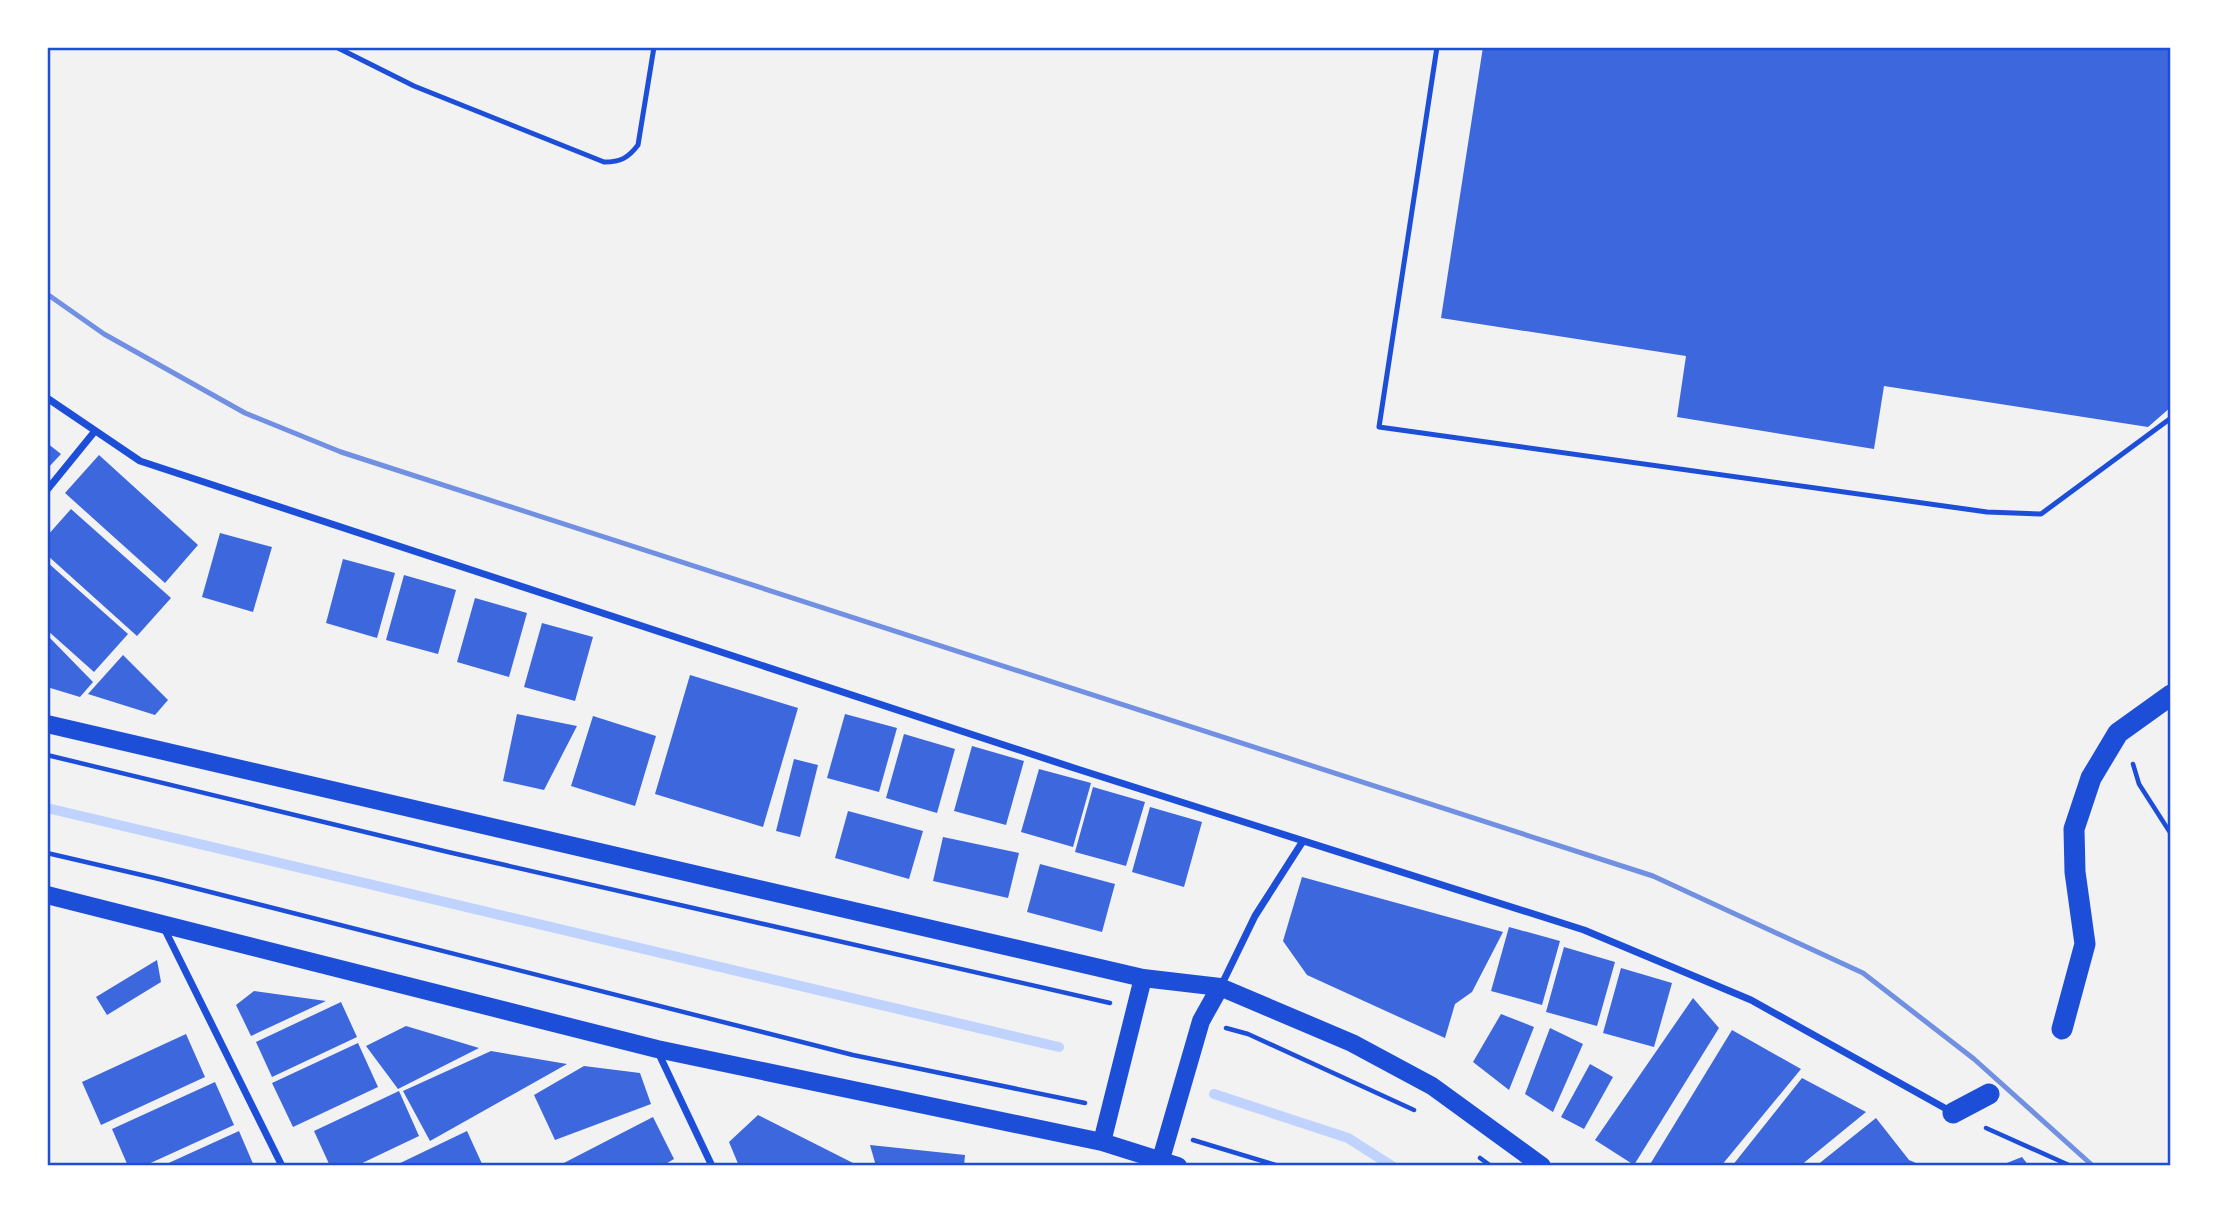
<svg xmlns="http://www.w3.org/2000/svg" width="2218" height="1213" font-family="Karla,sans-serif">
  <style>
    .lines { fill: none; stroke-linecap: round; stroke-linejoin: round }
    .stream { stroke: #bfd3fe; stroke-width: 10 }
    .building { fill: #3d67dc }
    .path { stroke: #1d4ed8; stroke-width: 4.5 }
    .service { stroke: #1d4ed8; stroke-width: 5 }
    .minor { stroke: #1d4ed8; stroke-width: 7 }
    .primary { stroke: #1d4ed8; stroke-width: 18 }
    .motorway { stroke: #1d4ed8; stroke-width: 21 }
    .rail { stroke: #7290e2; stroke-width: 5 }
    .neatline { fill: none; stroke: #1d4ed8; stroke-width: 2.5 }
  </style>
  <rect width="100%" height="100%" fill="#f2f2f2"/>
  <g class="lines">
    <path class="stream" d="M 47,808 L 1059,1047
      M 1214,1094 L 1348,1138 L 1392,1166"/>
  </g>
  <path class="building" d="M 1483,47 L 2171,47 L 2171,407 L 2148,427 L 1884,386 L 1874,449 L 1677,417 L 1686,356 L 1441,318 Z
    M 47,443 L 61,454 L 47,469 Z
    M 99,455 L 198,545 L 165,583 L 65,493 Z
    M 71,509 L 171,598 L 137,636 L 47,555 L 47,536 Z
    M 220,533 L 272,547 L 253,612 L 202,597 Z
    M 343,559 L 395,573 L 377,638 L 326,623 Z
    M 47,562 L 128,634 L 94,672 L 47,630 Z
    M 404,575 L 456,590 L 438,654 L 386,640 Z
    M 475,598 L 527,613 L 509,677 L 457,662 Z
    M 542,623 L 593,637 L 575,701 L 524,687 Z
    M 49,637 L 93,682 L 80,697 L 47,687 Z
    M 123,655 L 168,700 L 155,715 L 88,694 Z
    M 690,675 L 798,708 L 763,827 L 655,794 Z
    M 517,714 L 577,726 L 544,790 L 503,781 Z
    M 845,714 L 897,728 L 879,792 L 827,778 Z
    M 593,716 L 656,736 L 635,806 L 571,786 Z
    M 904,734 L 955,749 L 937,813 L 886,798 Z
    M 972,746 L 1024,761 L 1006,825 L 954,811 Z
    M 794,759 L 818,765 L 800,837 L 776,831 Z
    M 1039,769 L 1091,783 L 1073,847 L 1021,832 Z
    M 1093,787 L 1145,802 L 1126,866 L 1075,852 Z
    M 1150,807 L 1202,822 L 1184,887 L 1132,872 Z
    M 848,811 L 923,831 L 909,879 L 835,858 Z
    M 943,837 L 1019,853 L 1008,898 L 933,881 Z
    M 1040,864 L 1115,884 L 1102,932 L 1027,912 Z
    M 1302,877 L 1503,932 L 1472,992 L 1455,1004 L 1445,1038 L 1307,975 L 1283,941 Z
    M 1509,927 L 1560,941 L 1542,1005 L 1491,991 Z
    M 1564,947 L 1615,962 L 1597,1026 L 1546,1012 Z
    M 157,960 L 161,982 L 107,1015 L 96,997 Z
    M 1621,968 L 1672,983 L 1654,1047 L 1603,1033 Z
    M 254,991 L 326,1001 L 251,1036 L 236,1005 Z
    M 1693,998 L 1719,1028 L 1634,1165 L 1595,1140 Z
    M 341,1002 L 357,1037 L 272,1077 L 256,1042 Z
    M 1501,1014 L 1534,1027 L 1509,1090 L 1473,1062 Z
    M 406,1026 L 479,1048 L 398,1089 L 366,1046 Z
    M 1550,1028 L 1583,1044 L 1553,1112 L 1525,1094 Z
    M 1732,1030 L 1801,1069 L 1721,1166 L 1649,1166 Z
    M 186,1034 L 205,1077 L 101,1125 L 82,1082 Z
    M 358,1043 L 378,1087 L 293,1127 L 272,1083 Z
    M 491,1051 L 567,1064 L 430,1141 L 403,1091 Z
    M 1590,1064 L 1613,1077 L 1584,1129 L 1561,1117 Z
    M 584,1066 L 640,1073 L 651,1104 L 555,1140 L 534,1095 Z
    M 1802,1078 L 1866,1112 L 1800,1166 L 1732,1166 Z
    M 215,1082 L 234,1125 L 144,1166 L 128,1166 L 112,1129 Z
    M 399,1091 L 419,1136 L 356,1166 L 330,1166 L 314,1131 Z
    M 758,1115 L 859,1166 L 739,1166 L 729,1142 Z
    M 653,1117 L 674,1159 L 662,1166 L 558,1166 Z
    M 1876,1118 L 1909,1160 L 1923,1166 L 1816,1166 Z
    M 239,1131 L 254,1166 L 162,1166 Z
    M 467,1131 L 483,1166 L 394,1166 Z
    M 870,1145 L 965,1155 L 964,1166 L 876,1166 Z
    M 2022,1157 L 2029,1166 L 1999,1166 Z"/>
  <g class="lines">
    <path class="path" d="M 47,755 L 448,852 L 1110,1003
      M 2133,764 L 2139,784 L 2171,834
      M 47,853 L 159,879 L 853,1055 L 1085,1103
      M 1226,1028 L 1248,1034 L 1414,1110
      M 1986,1128 L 2071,1166
      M 1193,1140 L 1279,1166
      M 1480,1158 L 1491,1166"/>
    <path class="service" d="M 336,47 L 414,86 L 604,162 C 621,162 628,158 638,145 L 654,47
      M 1437,47 L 1379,427 L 1987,512 L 2041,514 L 2171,418"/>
    <path class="minor" d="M 47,398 L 140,461 L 1074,768 L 1584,930 L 1751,1000 L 1950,1111
      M 47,490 L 95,431
      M 163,926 L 282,1166
      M 1221,986 L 1255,916 L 1303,841
      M 657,1050 L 712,1166"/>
    <path class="primary" d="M 47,724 L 1143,978 L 1220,987 L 1352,1043 L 1432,1086 L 1542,1166
      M 47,895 L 657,1049 L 1102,1142 L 1178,1166
      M 1102,1142 L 1143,978
      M 1161,1159 L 1201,1021 L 1220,987"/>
    <path class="motorway" d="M 2062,1029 L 2085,944 L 2075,872 L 2074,829 L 2091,778 L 2118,733 L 2171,695
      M 1953,1113 L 1989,1094"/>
    <path class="rail" d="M 47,294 L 104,334 L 245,413 L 341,452 L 1653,876 L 1863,973 L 1974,1059 L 2093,1166"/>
  </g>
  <rect width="2218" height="1213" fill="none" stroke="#ffffff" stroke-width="98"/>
  <rect x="49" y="49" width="2120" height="1115" class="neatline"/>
</svg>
